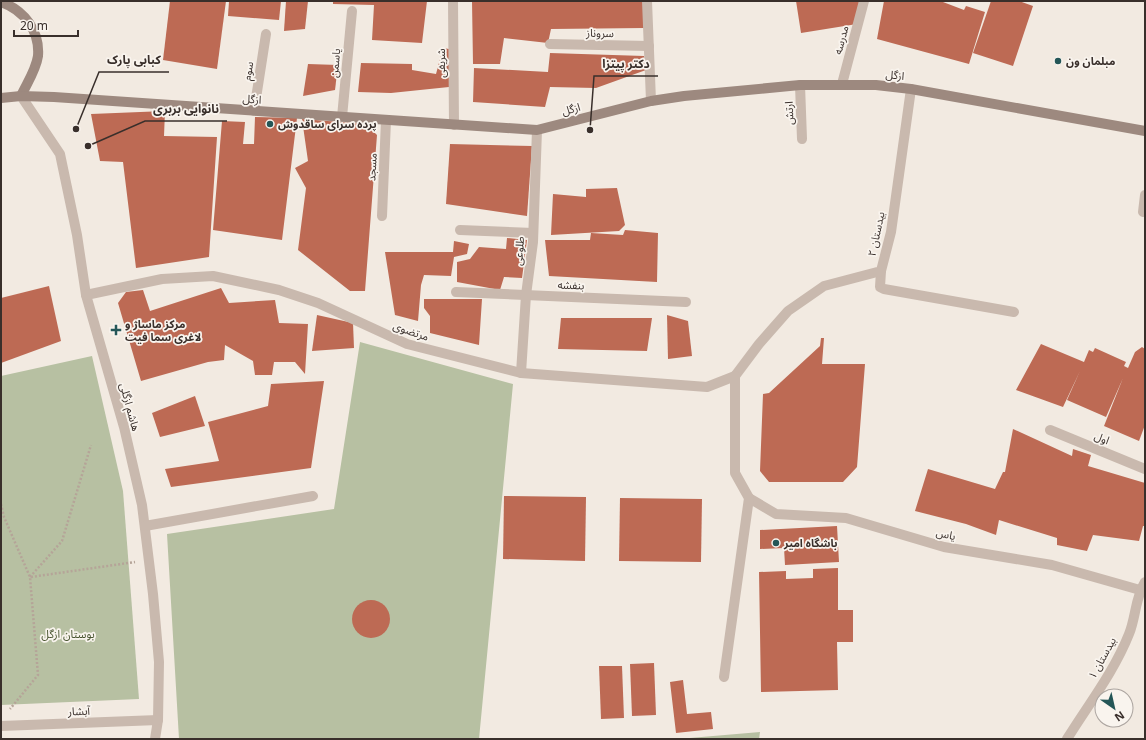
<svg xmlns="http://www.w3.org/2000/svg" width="1146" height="740" font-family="'Noto Sans','Noto Sans Arabic',sans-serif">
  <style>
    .green { fill: #b7c0a2 }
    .building { fill: #bd6a54 }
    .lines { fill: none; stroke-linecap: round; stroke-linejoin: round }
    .path { stroke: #b5a498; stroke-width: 2.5; stroke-dasharray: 2 2; stroke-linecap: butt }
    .lane { stroke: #c9b9ae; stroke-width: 10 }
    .street { stroke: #c9b9ae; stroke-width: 10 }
    .secondary { stroke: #9d897f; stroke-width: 10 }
    .poi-dot { fill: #245657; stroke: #f9f4ee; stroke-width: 1.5 }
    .labels { text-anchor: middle; stroke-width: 3.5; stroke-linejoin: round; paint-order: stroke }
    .street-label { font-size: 11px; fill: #392f2b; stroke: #f9f4ee }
    .poi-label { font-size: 11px; font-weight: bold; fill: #392f2b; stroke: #f9f4ee; text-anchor: start }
    .park-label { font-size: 11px; fill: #495531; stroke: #f9f4ee }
    .leader { fill: none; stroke: #392f2b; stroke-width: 1.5 }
    .callout-dot { fill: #392f2b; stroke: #f9f4ee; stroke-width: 1.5 }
    .callout-label { font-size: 12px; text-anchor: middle; font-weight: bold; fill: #392f2b; stroke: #f9f4ee; stroke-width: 3.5; stroke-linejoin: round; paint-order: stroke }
  </style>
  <rect width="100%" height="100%" fill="#f2eae1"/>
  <g class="green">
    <path d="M360,342l153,42 -34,355h-300l-12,-205 167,-25z"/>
    <path d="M92,356l31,135 16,208 -138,6v-329z"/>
    <path d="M760,732l-1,7h-81z"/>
  </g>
  <g class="building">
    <path d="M170,1h56l-9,68 -54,-9z"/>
    <path d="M229,1h52l-2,19 -51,-4z"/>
    <path d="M286,1h22l-3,28 -21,2z"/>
    <path d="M333,1h94l-5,42 -50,-3 2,-35 -41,-1z"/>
    <path d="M472,1h171l1,27 -93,1 -3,14 -44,-5 -4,26h-27z"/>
    <path d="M796,1h67l-6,23 -56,9z"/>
    <path d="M884,1h59v1l21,8 2,-4 19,6 -16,52 -92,-25z"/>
    <path d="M991,1h28l14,5 -20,60 -40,-13z"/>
    <path d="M443,48l6,1v38l-58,6 -33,-1 3,-29 51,1v6l24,4z"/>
    <path d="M550,53l94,3 2,14 -50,18 -46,-1 -5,20 -72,-5 1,-34 74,4z"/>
    <path d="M308,64l30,1 -3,25 -32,6z"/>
    <path d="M165,111l-1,25 53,1 -8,120 -73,11 -13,-106 -23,-1 -9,-47z"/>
    <path d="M255,117l42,1 -15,122 -69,-10 9,-109 23,1 -2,22h11z"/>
    <path d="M302,119l64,5 11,11 -12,156h-15l-52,-41 8,-62 -11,-20 13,-7z"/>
    <path d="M450,144l82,2 -5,70 -81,-12z"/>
    <path d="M617,188l8,37 -6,6 -68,4 2,-41 33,3v-8z"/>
    <path d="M625,230l33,3 -1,49 -108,-6 -4,-36h45l1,-7 32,2z"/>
    <path d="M507,238l20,2 -5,38 -18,-1 -4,13 -43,-8v-20l13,-3 9,-12 27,2z"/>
    <path d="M454,241l15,3 -2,10 -13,3 -3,19 -27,-1 -3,10 -3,36 -23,-6 -10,-63h68z"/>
    <path d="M49,286l12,55 -60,22v-65z"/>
    <path d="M221,288l8,15 46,-3 4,23 29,1 -3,50 -10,-12h-21l-2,13h-17l-2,-14 -28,-16 -1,15 -16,2 -67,19 -23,-78 8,-11 17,-2 7,21z"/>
    <path d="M424,299h58l-3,46 -49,-12v-17l-6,-8z"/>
    <path d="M317,315l36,8 1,25 -42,3z"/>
    <path d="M667,315l21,6 4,35 -24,3z"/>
    <path d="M561,318h91l-5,33 -89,-2z"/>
    <path d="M821,338h3l-2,26h43l-8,103 -14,15h-74l-9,-11 3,-77 6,-1 51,-47z"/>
    <path d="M1041,344l43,18 5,-12 4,2 2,-4 31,14 -2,4 4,2 7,-16 7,-5 3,2v76l-6,16 -35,-15 19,-48 -17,39 -39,-17 13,-29 -17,36 -47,-17z"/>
    <path d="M324,381l-13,87 -140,19 -6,-18 54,-8 -11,-39 60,-16 3,-22z"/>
    <path d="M195,396l10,30 -45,11 -8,-24z"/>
    <path d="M1013,429l59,27 1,-7 18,6 -3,11 57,17v43h-2l-4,15 -46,-6 -6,16 -30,-6v-7l-58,-18 -3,15 -30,-11 -51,-13 13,-42 67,20 8,-17h2z"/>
    <path d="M504,496l82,1 -1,64 -82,-2z"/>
    <path d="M620,498l82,1 -1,63 -82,-1z"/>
    <path d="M837,526l2,36 -54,3 -1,-17 -24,1v-19z"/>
    <path d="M838,568v42h15v32h-16l1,48 -77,2 -2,-120 27,-1v8l27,-1v-9z"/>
    <circle cx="371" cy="619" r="19"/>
    <path d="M654,663l2,52 -24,1 -2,-52z"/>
    <path d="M599,666h23l2,52 -23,1z"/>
    <path d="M683,680l4,34 24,-2 2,17 -37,4 -6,-51z"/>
  </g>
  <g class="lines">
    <g class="path">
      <path d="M1,504l3,13 26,60 8,98 -28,34"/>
      <path d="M30,577l32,-36 29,-96"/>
      <path d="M31,577l104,-15"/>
    </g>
    <path class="lane" d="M382,216l4,-96"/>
    <g class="street">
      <path d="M453,1l1,124"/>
      <path d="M647,1l4,100"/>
      <path d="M550,44l99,2"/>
      <path d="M842,84l22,-83"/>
      <path d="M800,85l2,54"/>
      <path d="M21,96l39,58 17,81 9,60 38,132 18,78 11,89 6,68 -1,58 -3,19"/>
      <path d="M254,111l12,-77"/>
      <path d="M342,117l10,-106"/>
      <path d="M1143,212l2,-17"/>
      <path d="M460,230l73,3"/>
      <path d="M881,271l-1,16 4,2 130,23"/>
      <path d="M456,292l230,10"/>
      <path d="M86,295l76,-16 51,-3 66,14 39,13 89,41 114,29 186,14 28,-11"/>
      <path d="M521,373l5,-78 7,-53 4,-112"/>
      <path d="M735,376l24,-32 29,-33 36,-25 57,-15 10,-39 20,-143"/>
      <path d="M1050,430l95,39"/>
      <path d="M749,498l27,16 70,4 98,29 108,18 88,25"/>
      <path d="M145,526l168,-30"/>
      <path d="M724,677l25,-179 -14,-25v-97"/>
      <path d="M1,726l157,-6"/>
      <path d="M1067,739c21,-34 47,-67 62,-105 7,-17 6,-36 16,-52"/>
    </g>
    <g class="secondary">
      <path d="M1,2c23,8 39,29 37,54 -2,14 -11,27 -17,40"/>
      <path d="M1,98l20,-2 33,1 483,33 114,-29 33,-5 116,-11h76l35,4 234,42"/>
    </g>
  </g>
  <g class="poi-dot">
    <circle cx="1058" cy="61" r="4"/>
    <circle cx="270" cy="124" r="4"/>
    <path d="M114 324h4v4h4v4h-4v4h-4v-4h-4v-4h4z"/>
    <circle cx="776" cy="543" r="4"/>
  </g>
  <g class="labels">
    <g class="street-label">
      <text transform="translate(600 33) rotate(1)" y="4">سروناز</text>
      <text transform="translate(841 40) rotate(-75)" y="4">مدرسه</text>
      <text transform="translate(335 63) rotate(-85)" y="4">یاسمن</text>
      <text transform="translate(441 63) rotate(-90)" y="4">شریفی</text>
      <text transform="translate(248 71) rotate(-81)" y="4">سوم</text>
      <text transform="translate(895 75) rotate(6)" y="4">ازگل</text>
      <text transform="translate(252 99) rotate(4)" y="4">ازگل</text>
      <text transform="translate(571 109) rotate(-15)" y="4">ازگل</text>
      <text transform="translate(789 113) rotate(-92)" y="4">ارتش</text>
      <text transform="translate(372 167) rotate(-87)" y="4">مسجد</text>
      <text transform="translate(876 234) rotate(-78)" y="4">بیدستان ۲</text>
      <text transform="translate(519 251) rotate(-85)" y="4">طلوعی</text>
      <text transform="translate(571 285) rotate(2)" y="4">بنفشه</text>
      <text transform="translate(411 331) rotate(19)" y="4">مرتضوی</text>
      <text transform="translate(130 407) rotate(75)" y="4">هاشم ازگلی</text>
      <text transform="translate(1102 438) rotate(22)" y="4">اول</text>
      <text transform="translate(946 534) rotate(13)" y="4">یاس</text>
      <text transform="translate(1102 658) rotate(-61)" y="4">بیدستان ۱</text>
      <text transform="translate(79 711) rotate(-2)" y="4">آبشار</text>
    </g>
    <g class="poi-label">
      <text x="1066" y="65">مبلمان ون</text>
      <text x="278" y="128">پرده سرای ساقدوش</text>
      <text x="125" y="328">مرکز ماساژ و<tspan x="125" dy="13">لاغری سما فیت</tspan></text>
      <text x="784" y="547">باشگاه امیر</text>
    </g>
    <g class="park-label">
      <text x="68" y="638">بوستان ازگل</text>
    </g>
  </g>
  <path class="leader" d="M76 129L99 72H169M590 130L594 76H658M88 146L145 121H227"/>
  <g class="callout-dot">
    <circle cx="76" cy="129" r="4"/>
    <circle cx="590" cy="130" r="4"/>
    <circle cx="88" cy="146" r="4"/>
  </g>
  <g class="callout-label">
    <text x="134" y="64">کبابی پارک</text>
    <text x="626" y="68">دکتر پیتزا</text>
    <text x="186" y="113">نانوایی بربری</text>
  </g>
  <rect width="1146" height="740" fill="none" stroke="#392f2b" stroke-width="4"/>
  <g transform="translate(1114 708) rotate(146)"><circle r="19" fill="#f9f4ee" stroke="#aca5a0"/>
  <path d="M0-3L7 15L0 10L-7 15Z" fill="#245657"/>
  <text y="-6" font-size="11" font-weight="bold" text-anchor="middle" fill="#392f2b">N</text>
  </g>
  <path d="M14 30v6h64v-6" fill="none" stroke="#392f2b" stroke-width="2"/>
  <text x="20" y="30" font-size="12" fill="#392f2b" stroke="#f9f4ee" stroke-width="3" paint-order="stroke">20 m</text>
</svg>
